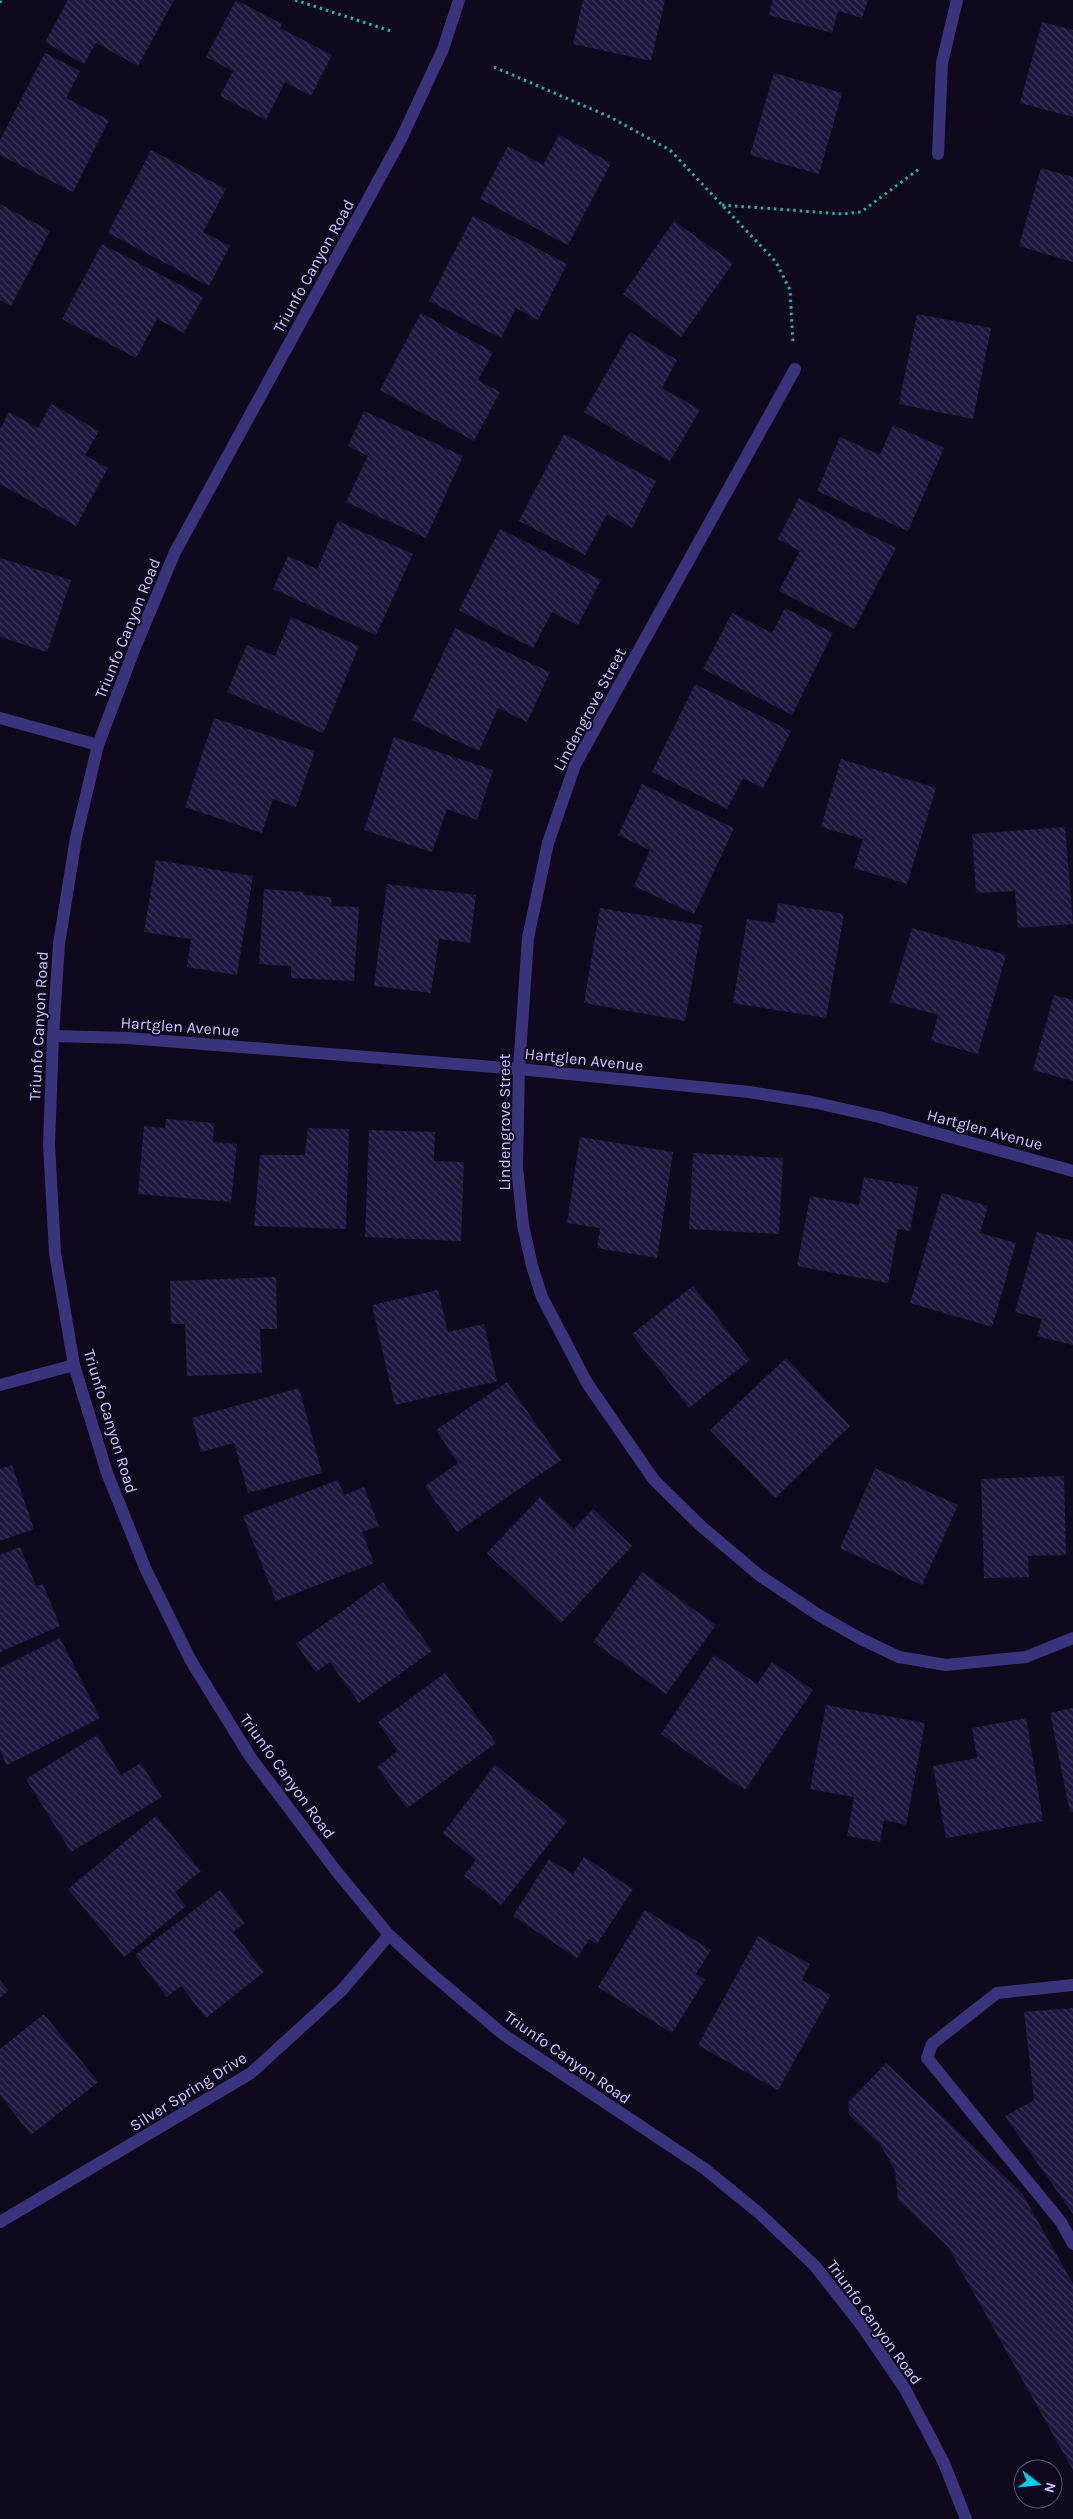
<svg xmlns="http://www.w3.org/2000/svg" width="1073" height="2519" font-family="Karla,sans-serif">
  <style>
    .building { fill: url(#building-back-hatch) }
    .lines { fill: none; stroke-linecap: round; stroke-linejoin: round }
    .path { stroke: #29afad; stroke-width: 3; stroke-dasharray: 2.5 4; stroke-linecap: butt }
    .service { stroke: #3a347c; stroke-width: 12 }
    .minor { stroke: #3a347c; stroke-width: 12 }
    .labels { text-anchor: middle; stroke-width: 4; stroke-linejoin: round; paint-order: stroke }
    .street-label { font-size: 16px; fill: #cfc5ff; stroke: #0e0a1c }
  </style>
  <defs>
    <pattern id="building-back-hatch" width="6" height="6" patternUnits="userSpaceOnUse" patternTransform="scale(1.25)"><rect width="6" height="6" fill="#20163d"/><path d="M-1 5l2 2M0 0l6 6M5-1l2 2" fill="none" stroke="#3f365a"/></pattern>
  </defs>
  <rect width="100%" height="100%" fill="#0e0a1c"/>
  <g class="building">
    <path d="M68,0h106l-36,66 -42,-23 -12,21 -39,-22z"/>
    <path d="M236,0l46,24 -2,4 52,27 -21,41 -26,-14 -19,38 -46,-24 13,-25 -27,-14z"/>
    <path d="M583,0h82l-14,61 -78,-17z"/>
    <path d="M773,0h95l-6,18 -24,-7 -6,22 -63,-18z"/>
    <path d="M1042,22l31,8v87l-53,-14z"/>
    <path d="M45,53l35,18 -14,27 43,22 -36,72 -73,-37v-15z"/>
    <path d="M774,73l68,20 -23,81 -69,-19z"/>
    <path d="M559,135l52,28 -43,82 -88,-46 28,-53 35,19z"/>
    <path d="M151,150l75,39 -23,43 27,14 -21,40 -101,-53z"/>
    <path d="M1041,168l32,9v85l-54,-16z"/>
    <path d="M0,204l50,27 -39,75 -11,-6z"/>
    <path d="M473,216l94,48 -29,56 -22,-12 -15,30 -72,-37z"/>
    <path d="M674,221l59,42 -52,74 -58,-43z"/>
    <path d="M102,244l101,53 -19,36 -27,-14 -21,39 -74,-39z"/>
    <path d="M421,313l72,39 -15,28 22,12 -26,49 -94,-51z"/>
    <path d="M917,314l74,14 -18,91 -74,-15z"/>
    <path d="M630,332l47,28 -15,28 38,22 -30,51 -86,-49z"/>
    <path d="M51,404l48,27 -14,24 23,13 -32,58 -76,-42v-55l9,-17 29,16z"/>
    <path d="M364,411l99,45 -37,82 -80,-36 22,-46 -20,-10z"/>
    <path d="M893,425l51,23 -36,83 -91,-40 23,-54 40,18z"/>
    <path d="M564,434l92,47 -24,47 -25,-14 -22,41 -66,-34z"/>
    <path d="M799,498l97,50 -42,81 -75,-38 21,-40 -22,-12z"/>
    <path d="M338,521l75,33 -37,81 -103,-46 15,-33 29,13z"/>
    <path d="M500,529l101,51 -23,45 -26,-13 -19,36 -74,-38z"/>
    <path d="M0,558l71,22 -24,72 -47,-15z"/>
    <path d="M785,608l48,25 -41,82 -89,-46 29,-56 40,20z"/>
    <path d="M291,617l68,29 -36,87 -96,-41 20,-47 28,11z"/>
    <path d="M455,628l95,44 -23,50 -29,-14 -19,43 -67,-31z"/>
    <path d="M695,684l96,47 -28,57 -20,-10 -16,31 -75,-37z"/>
    <path d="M214,718l101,33 -19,56 -23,-8 -11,34 -77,-26z"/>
    <path d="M394,737l99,33 -16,50 -30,-11 -15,43 -68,-22z"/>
    <path d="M841,759l95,29 -29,96 -53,-16 9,-29 -42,-12z"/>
    <path d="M642,784l92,44 -40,86 -60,-28 16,-36 -32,-15z"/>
    <path d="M1065,827l8,97 -55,4 -3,-37 -39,2 -4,-59z"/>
    <path d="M156,860l97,16 -16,99 -50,-8 4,-28 -47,-7z"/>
    <path d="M387,884l89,11 -6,48 -31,-4 -8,54 -57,-7z"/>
    <path d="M264,889l40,3 -1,3 29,2 -1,9 28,1 -5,74 -63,-3v-12l-32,-2z"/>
    <path d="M778,903l66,11 -18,104 -93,-15 14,-84 28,4z"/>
    <path d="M600,908l102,17 -17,96 -101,-18z"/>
    <path d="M912,928l94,27 -28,99 -47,-13 7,-26 -48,-13z"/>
    <path d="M1054,995l19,5v81l-40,-11z"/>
    <path d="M166,1119l48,4 -1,19 24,2 -6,58 -93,-8 6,-68 21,2z"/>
    <path d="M308,1128l41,1 -3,100 -92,-3 6,-71h45z"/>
    <path d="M369,1130l66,2 -1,29 30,1 -3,79 -96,-4z"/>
    <path d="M580,1137l93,15 -16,106 -60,-10 3,-20 -33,-5z"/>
    <path d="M693,1153l90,5 -4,76 -90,-5z"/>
    <path d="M864,1177l54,10 -8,44 -12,-2 -10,54 -91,-17 13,-70 49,9z"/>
    <path d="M942,1193l46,13 -8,27 36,10 -24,84 -82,-24z"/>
    <path d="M1037,1232l36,9v104l-36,-9 5,-17 -27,-7z"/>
    <path d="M276,1277l1,52h-17l2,44 -75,3 -2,-52h-14l-1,-43z"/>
    <path d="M693,1286l57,74 -61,48 -57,-74z"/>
    <path d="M438,1290l10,42 36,-8 13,57 -102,24 -23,-100z"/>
    <path d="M786,1358l64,68 -75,72 -65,-68z"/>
    <path d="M507,1382l54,78 -104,72 -32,-46 33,-23 -22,-33z"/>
    <path d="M299,1388l23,85 -74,20 -14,-50 -33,9 -9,-34z"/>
    <path d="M12,1465l22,64 -34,12v-72z"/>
    <path d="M875,1468l83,37 -36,80 -82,-37z"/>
    <path d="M1064,1476l2,79 -38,1 1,21 -45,1 -3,-99z"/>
    <path d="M338,1480l6,15 20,-8 15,39 -17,6 12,31 -98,38 -33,-85z"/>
    <path d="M540,1497l34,32 19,-20 39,37 -71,77 -74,-70z"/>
    <path d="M20,1547l16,39 7,-2 17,42 -60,26v-97z"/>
    <path d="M642,1572l74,53 -50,69 -73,-52z"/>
    <path d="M383,1582l49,69 -73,52 -29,-41 -14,10 -20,-28z"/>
    <path d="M60,1638l40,80 -93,47 -7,-14v-83z"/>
    <path d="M714,1655l43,29 15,-22 41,28 -68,100 -84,-56z"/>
    <path d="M445,1673l51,70 -89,65 -30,-41 21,-16 -20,-29z"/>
    <path d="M826,1705l99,18 -19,102 -22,-5 -4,22 -33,-6 7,-39 -44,-8z"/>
    <path d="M1073,1708v104h-3l-20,-99z"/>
    <path d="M1026,1718l17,103 -97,17 -13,-72 44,-8 -5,-30z"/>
    <path d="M97,1735l24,40 20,-12 21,34 -91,55 -45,-73z"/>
    <path d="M495,1765l72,56 -66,84 -37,-29 12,-16 -33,-27z"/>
    <path d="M156,1816l45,55 -26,21 11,14 -62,51 -56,-68z"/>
    <path d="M584,1857l49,32 -36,55 -8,-5 -12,19 -64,-42 36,-57 24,15z"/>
    <path d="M220,1890l25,33 -12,9 31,40 -58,46 -25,-32 -14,11 -32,-42z"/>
    <path d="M645,1910l66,40 -15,24 9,6 -33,53 -74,-46z"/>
    <path d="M758,1936l52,28 -8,16 29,15 -53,95 -80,-45z"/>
    <path d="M0,1980l8,11 -8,7z"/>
    <path d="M1073,2008v206l-68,-98 29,-16 -10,-88z"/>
    <path d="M44,2014l54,68 -67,53 -31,-40v-46z"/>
    <path d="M886,2063l136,130 51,91v186l-125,-223 -50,-47 -3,-30 -15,-26 -31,-29 -1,-12z"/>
  </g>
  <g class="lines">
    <g class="path">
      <path d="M295,0l96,31"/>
      <path d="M0,3l1,-3"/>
      <path d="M494,67l116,50 60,33 106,112 14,28 3,54"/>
      <path d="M722,205l121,9 18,-2 58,-43"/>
    </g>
    <path class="service" d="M1073,1985l-76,8 -65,51 -5,14 134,164 12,22"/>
    <g class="minor">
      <path d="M459,0l-16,49 -42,90 -226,413 -41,98 -36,95 -22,93 -17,106 -6,92 -4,108 6,109 19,112 33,108 39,97 45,91 60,97 86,114 52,63 38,35 77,65 201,134 54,44 56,53 47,60 43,63 39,74 22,56"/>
      <path d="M938,154l4,-91 15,-63"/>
      <path d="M795,369l-220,396 -27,78 -20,95 -9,131 -2,98 6,58 9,41 10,31 45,86 67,97 48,47 57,48 58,39 44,25 38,18 47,8 80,-8 47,-19"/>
      <path d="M0,718l98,27"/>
      <path d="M53,1036l75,2 391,31 230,23 63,10 67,15 194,54"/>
      <path d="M0,1385l74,-20"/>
      <path d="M0,2222l251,-149 91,-83 47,-55"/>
    </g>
  </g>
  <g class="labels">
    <g class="street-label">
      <text transform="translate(313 266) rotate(-61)" y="6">Triunfo Canyon Road</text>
      <text transform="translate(127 628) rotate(-68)" y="6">Triunfo Canyon Road</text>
      <text transform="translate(589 709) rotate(-62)" y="6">Lindengrove Street</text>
      <text transform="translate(38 1026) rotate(-87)" y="6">Triunfo Canyon Road</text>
      <text transform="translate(180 1026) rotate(4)" y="6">Hartglen Avenue</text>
      <text transform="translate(584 1059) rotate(6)" y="6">Hartglen Avenue</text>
      <text transform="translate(504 1122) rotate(-90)" y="6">Lindengrove Street</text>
      <text transform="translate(985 1129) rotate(15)" y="6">Hartglen Avenue</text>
      <text transform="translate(111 1421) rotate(73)" y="6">Triunfo Canyon Road</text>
      <text transform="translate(288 1776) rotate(54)" y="6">Triunfo Canyon Road</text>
      <text transform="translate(568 2057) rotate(35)" y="6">Triunfo Canyon Road</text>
      <text transform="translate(188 2091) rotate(-32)" y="6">Silver Spring Drive</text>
      <text transform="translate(875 2322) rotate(54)" y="6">Triunfo Canyon Road</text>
    </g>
  </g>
  <g transform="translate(1038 2484) rotate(106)"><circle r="24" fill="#0e0a1c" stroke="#5b5577"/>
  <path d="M0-4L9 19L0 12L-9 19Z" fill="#00ccf0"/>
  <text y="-8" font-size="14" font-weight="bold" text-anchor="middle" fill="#cfc5ff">N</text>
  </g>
</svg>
